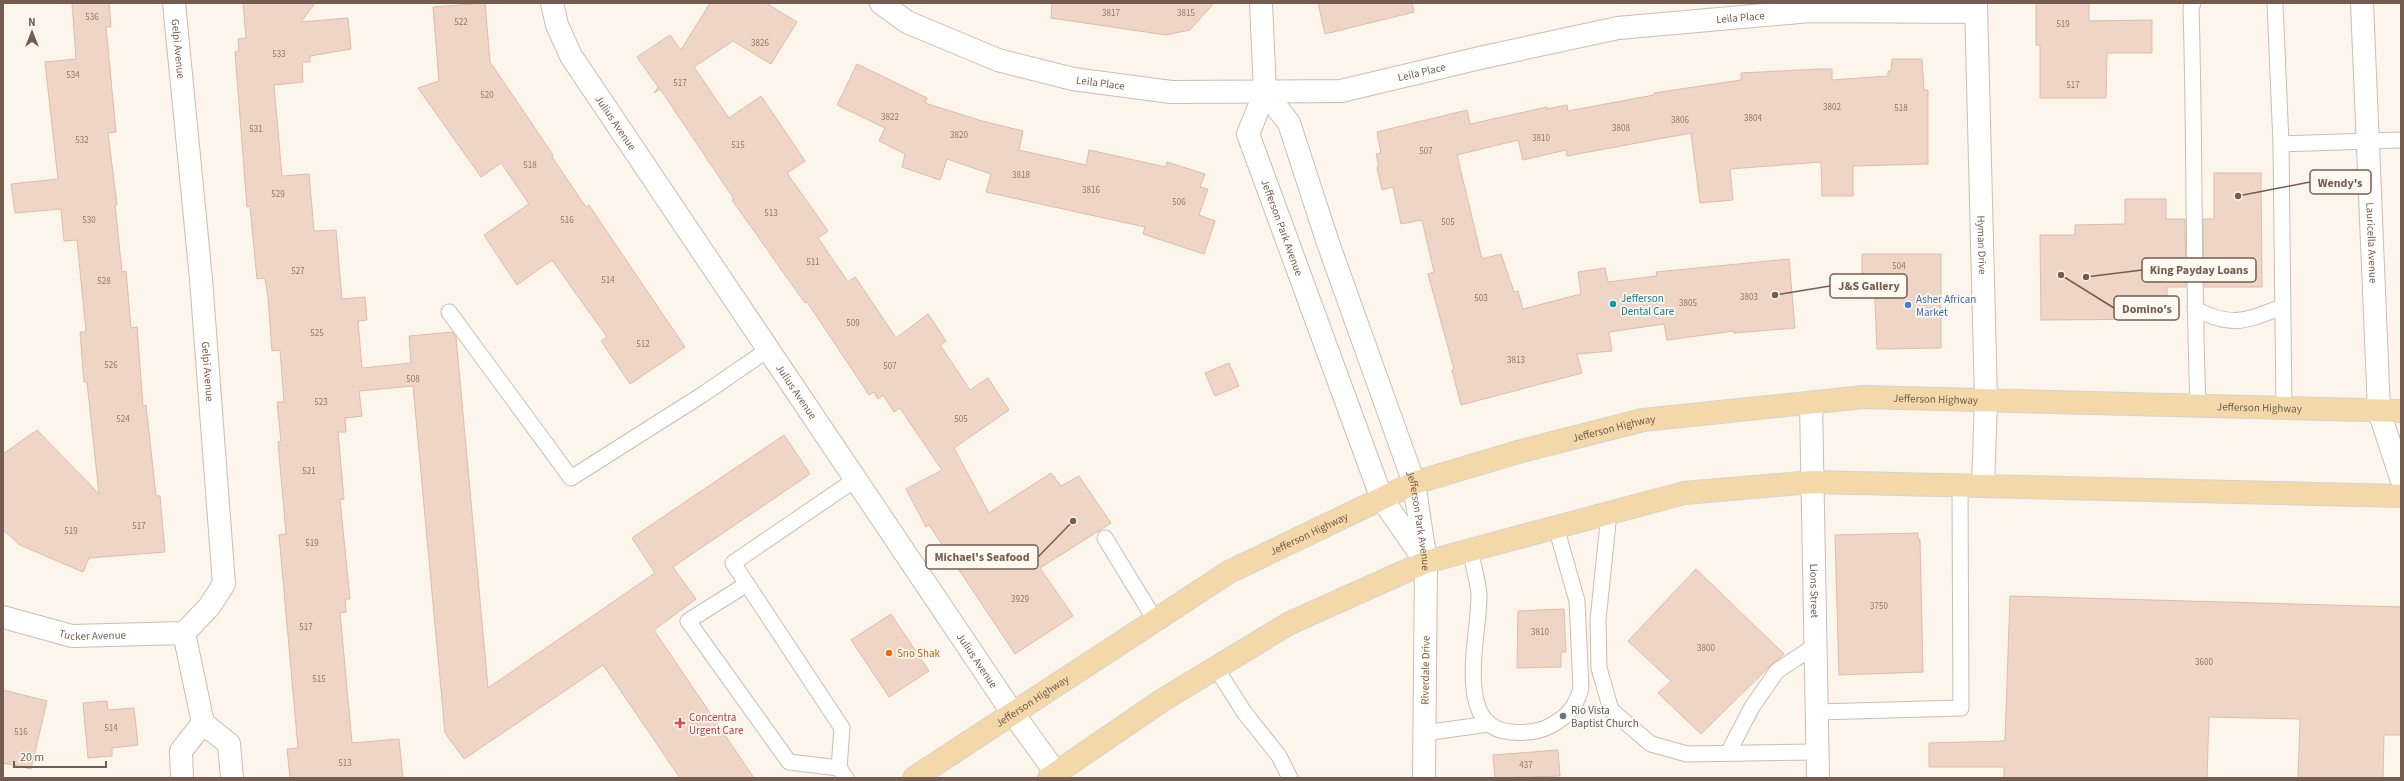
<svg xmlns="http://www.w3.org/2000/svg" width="2404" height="781" font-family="'Source Sans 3',sans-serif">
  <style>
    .building { fill: #eed5c5; stroke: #dfbca7 }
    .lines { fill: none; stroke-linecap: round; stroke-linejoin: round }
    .service-casing { stroke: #ccbdb1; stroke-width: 17 }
    .minor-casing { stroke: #ccbdb1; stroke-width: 24 }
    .primary-casing { stroke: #d8d2ce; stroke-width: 24 }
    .service { stroke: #fff; stroke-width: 15 }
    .minor { stroke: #fff; stroke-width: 22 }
    .primary { stroke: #f3d8aa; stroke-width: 22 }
    .culture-dot { fill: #0f9aa8; stroke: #fef9f1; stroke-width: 1.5 }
    .shop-dot { fill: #3f7fe0; stroke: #fef9f1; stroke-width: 1.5 }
    .food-dot { fill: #e8710a; stroke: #fef9f1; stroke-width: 1.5 }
    .worship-dot { fill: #6b7280; stroke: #fef9f1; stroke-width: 1.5 }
    .health-dot { fill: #e0444e; stroke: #fef9f1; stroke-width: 1.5 }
    .labels { text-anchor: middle; stroke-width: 3.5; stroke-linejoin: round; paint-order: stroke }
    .number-label { font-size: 9px; fill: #927b6d }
    .street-label { font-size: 11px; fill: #745d50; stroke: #fef9f1 }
    .culture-label { font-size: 11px; fill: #0d838f; stroke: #fef9f1; text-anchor: start }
    .shop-label { font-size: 11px; fill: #366cbe; stroke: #fef9f1; text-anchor: start }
    .food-label { font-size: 11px; fill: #c56008; stroke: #fef9f1; text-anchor: start }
    .worship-label { font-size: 11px; fill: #5b616d; stroke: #fef9f1; text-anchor: start }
    .health-label { font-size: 11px; fill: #be3a42; stroke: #fef9f1; text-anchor: start }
    .leader { fill: none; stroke: #745d50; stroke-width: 1.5 }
    .callout-dot { fill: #745d50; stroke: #fef9f1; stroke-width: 1.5 }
    .callout { fill: #fef9f1; stroke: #745d50; stroke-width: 1.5 }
    .callout-label { font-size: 12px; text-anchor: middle; font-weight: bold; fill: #745d50 }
  </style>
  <rect width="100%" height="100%" fill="#fbf5eb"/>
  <g class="building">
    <path d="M72,3h37l2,24h-5l10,105 -8,1 9,72h-2l7,67 4,-1 5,57 6,-1 6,79 3,-1 10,91h4l5,56 -76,6 -6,14 -63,-27 -17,-15v-76l34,-24 62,64 -12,-112h-3l-4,-50h6l-9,-92 -13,1 -3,-32 -46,4 -4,-29 47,-5 -13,-117 31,-3z"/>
    <path d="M243,3h72l-14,19 47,-4 3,31 -41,7v6h-8l1,20 -29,3 8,91 27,-2 5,57 22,-1 6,69 23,-2 2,23 -9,1 4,47 49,-5 -2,-27 44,-4 3,5 32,351 167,-115 -23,-35 152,-103 26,39 -137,93 23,32 -42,31 100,148h-74l-77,-113 -139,94 -19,-26 -32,-347 -54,5 3,25 -17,2 1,14h-8l6,67 -4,1 10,99h-5l1,13 -6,1 12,130 47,-4 4,39h-113l-3,-29 11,-1 -19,-213 7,-1 -8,-92 3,-1 -4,-39h7l-4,-52 -8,1 -4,-54 -3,-19 -8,1 -7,-73 -3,1 -12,-155 4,-1 -1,-12 8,-1z"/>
    <path d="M485,3l5,59 63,93 -1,2 34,50 3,-2 96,142 -55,37 -29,-43 6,-4 -55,-77 -35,25 -33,-50 45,-31 -28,-41 -20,14 -63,-89 21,-7 -6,-74z"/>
    <path d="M710,3h56l31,19 -26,42 -38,-23 -39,26 35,51 32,-22 44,65 -18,12 41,58 -10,7 30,44 7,-5 41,61 32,-24 18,27 -6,4 30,45 18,-12 21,32 -55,38 35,65 62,-40 10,13 18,-10 32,47 -71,45 33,48 -58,38 -86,-129 -3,2 -20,-38 36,-19 -42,-62 -6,4 -11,-17 -5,4 -4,-7 -5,3 -62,-93 -2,1 -73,-103 2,-1 -74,-110 -6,4 4,-6 -21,-30 33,-22 11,15z"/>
    <path d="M1052,3h162l-24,27 -24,5 -115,-17z"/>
    <path d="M1318,3h94l2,9 -89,22z"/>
    <path d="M2036,3h53v18l63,-1v33h-45l-1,45h-66v-53h-4z"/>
    <path d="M1892,59h30l2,31h4v74l-75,2v30h-31l-1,-34 -91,7 3,31 -33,3 -9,-70 -124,23 -1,-6 -43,10 -5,-20 -61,15 25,104 19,-5 13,38 4,-1 5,18 58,-15 -3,-22 27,-4 3,14 49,-6 -1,-4 133,-13 6,69 -61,5v-2l-67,9 -3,-16 -55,8 3,19 -35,3 5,19 -121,32 -9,-35 2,-1 -26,-95 6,-2 -12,-52 -21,4 -8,-37 -11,3 -5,-23 2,-1 -3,-12 5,-1 -4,-21 90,-22 3,14 77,-17v2l20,-4 1,6 86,-16v-2l87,-13v-7l77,-4h14v11l56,-4v-5h3z"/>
    <path d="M857,64l70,34 -2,5 57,18 41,10 -4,19 67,15 3,-15 77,17 1,-5 38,12 -5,13 8,2 -9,26 16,6 -11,33 -61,-20 2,-7 -159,-35 5,-18 -44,-15 -7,21 -38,-13 3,-13 -26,-13 6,-13 -48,-23z"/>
    <path d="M2214,173h47l1,114h-58l-1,-68h11z"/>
    <path d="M2125,199h41v20h19l1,68h-19v32l-126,1 -1,-85h35v-10l50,-1z"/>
    <path d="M1862,254h79v94l-64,1 -3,-71h-12z"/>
    <path d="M1229,363l10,23 -24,10 -10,-23z"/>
    <path d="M1918,533v6h2l3,133 -84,3 -4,-140z"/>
    <path d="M1696,569l88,85 -12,10 -71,70 -43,-41 13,-12 -43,-40z"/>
    <path d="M2010,596l391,11v128h-17l-1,43h-85l2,-59 -91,-2 -2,61h-203v-11h-75v-24l76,-2z"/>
    <path d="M1564,609l2,43h-5v15l-44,1 1,-57z"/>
    <path d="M891,614l38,57 -40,26 -38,-57z"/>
    <path d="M3,690l44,11 -16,68 -28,-6z"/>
    <path d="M107,701l1,9 26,-2 4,37 -26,3v8l-24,2 -5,-55z"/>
    <path d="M1558,750l2,26 -65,2 -2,-23z"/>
  </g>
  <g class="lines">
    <defs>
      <g id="service">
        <path d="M2193,3l-2,5c4,133 2,265 7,398"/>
        <path d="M2275,3l6,141 3,265"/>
        <path d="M2281,144l120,-4"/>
        <path d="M2195,309c38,19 50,12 87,-2"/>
        <path d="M449,312l122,166 131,-83 67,-46"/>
        <path d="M1609,513l-11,107 1,48 12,42 40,34 36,10 130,-2"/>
        <path d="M1105,538l50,82"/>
        <path d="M1470,550c3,15 8,30 9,45 1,38 -27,133 32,137 12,1 28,0 39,-6 17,-9 26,-19 31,-38l-4,-87 -21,-74"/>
        <path d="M747,584l-59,37 101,141 50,6"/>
        <path d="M1216,668l28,44 35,44 11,22"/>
        <path d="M1817,712l144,-4 -1,-222"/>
        <path d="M1424,733l65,-9"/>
        <path d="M1728,753l24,-46 25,-36 39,-26"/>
        <path d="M846,778l-7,-10 3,-40 -109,-165 123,-84"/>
      </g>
      <g id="minor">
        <path id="s1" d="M174,3l27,276 23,305 -15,23 -25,26 19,90"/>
        <path id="s2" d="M552,3l5,22 14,31 441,656 44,61"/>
        <path id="s3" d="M881,3l26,19 91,38 75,19 98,13 170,-1 143,-34 134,-29 192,-17 166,1"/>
        <path id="s4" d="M1261,3l4,89 -17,42 134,365 41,59"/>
        <path id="s5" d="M1976,3l10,397 -3,86"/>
        <path id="s6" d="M2362,3l17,408 22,67"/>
        <path id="s7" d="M1265,92l24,31 39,120 86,240 12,79 -2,216"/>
        <path id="s8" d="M1811,403l7,375"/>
        <path id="s9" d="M3,617l69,19 112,-3"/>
        <path d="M182,778l-1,-27 22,-28 26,21 3,34"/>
      </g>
      <g id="primary">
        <path id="s10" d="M914,778l315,-206 185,-89 104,-31 125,-32 221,-23 537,14"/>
        <path d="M1049,778l112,-77 129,-78 136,-61 258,-69 129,-11 588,14"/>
      </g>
    </defs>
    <use href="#service" class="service-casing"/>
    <use href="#minor" class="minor-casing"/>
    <use href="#primary" class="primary-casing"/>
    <use href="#service" class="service"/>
    <use href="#minor" class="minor"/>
    <use href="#primary" class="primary"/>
  </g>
  <circle class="culture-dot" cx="1613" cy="304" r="4"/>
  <circle class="shop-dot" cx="1908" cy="305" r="4"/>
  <circle class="food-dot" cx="889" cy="653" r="4"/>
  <circle class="worship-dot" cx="1563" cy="716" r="4"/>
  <path class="health-dot" d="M678 717h4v4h4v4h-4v4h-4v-4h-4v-4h4z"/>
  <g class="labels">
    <g class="number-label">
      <text x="1111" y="16">3817</text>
      <text x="1186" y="16">3815</text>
      <text x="92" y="20">536</text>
      <text x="461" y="25">522</text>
      <text x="2063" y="27">519</text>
      <text x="760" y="46">3826</text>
      <text x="279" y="57">533</text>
      <text x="73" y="78">534</text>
      <text x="680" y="86">517</text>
      <text x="2073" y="88">517</text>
      <text x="487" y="98">520</text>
      <text x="1832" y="110">3802</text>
      <text x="1901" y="111">518</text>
      <text x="890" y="120">3822</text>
      <text x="1753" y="121">3804</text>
      <text x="1680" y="123">3806</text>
      <text x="1621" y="131">3808</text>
      <text x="256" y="132">531</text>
      <text x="959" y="138">3820</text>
      <text x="1541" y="141">3810</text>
      <text x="82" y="143">532</text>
      <text x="738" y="148">515</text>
      <text x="1426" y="154">507</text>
      <text x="530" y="168">518</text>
      <text x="1021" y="178">3818</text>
      <text x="1091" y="193">3816</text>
      <text x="278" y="197">529</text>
      <text x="1179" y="205">506</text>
      <text x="771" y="216">513</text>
      <text x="89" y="223">530</text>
      <text x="567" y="223">516</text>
      <text x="1448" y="225">505</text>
      <text x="813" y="265">511</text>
      <text x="1899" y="269">504</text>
      <text x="298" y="274">527</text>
      <text x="608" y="283">514</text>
      <text x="104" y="284">528</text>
      <text x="1749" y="300">3803</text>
      <text x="1481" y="301">503</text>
      <text x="1688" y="306">3805</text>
      <text x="853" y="326">509</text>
      <text x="317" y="336">525</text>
      <text x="643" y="347">512</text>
      <text x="1516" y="363">3813</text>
      <text x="111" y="368">526</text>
      <text x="890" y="369">507</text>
      <text x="413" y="382">508</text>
      <text x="321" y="405">523</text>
      <text x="123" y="422">524</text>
      <text x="961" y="422">505</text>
      <text x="309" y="474">521</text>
      <text x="139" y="529">517</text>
      <text x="71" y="534">519</text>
      <text x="312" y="546">519</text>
      <text x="1020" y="602">3929</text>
      <text x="1879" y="609">3750</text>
      <text x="306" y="630">517</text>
      <text x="1540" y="635">3810</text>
      <text x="1706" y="651">3800</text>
      <text x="2204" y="665">3600</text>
      <text x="319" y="682">515</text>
      <text x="111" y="731">514</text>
      <text x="21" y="735">516</text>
      <text x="345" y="766">513</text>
      <text x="1526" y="768">437</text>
    </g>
    <g class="street-label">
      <text dy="4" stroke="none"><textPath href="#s3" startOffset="884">Leila Place</textPath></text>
      <text dy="4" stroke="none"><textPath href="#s1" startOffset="46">Gelpi Avenue</textPath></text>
      <text dy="4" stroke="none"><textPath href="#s3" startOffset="560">Leila Place</textPath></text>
      <text dy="4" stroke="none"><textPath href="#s3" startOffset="236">Leila Place</textPath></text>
      <text dy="4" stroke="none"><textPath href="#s2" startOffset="137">Julius Avenue</textPath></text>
      <text dy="4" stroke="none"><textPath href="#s4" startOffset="234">Jefferson Park Avenue</textPath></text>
      <text dy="4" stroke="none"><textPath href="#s6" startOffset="240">Lauricella Avenue</textPath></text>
      <text dy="4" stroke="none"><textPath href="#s5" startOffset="242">Hyman Drive</textPath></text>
      <text dy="4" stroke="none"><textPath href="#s1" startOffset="370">Gelpi Avenue</textPath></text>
      <text dy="4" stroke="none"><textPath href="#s2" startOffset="461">Julius Avenue</textPath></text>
      <text dy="4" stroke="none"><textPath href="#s10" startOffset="1113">Jefferson Highway</textPath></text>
      <text dy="4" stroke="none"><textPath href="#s10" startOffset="1437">Jefferson Highway</textPath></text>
      <text dy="4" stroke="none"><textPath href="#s10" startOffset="789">Jefferson Highway</textPath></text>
      <text dy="4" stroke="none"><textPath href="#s7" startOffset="458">Jefferson Park Avenue</textPath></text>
      <text dy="4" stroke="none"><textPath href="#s10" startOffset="465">Jefferson Highway</textPath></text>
      <text dy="4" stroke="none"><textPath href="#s8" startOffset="188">Lions Street</textPath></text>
      <text dy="4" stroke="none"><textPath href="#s9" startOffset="92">Tucker Avenue</textPath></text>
      <text dy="4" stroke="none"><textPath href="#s2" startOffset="785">Julius Avenue</textPath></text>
      <text transform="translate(1425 670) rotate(-89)" y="4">Riverdale Drive</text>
      <text dy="4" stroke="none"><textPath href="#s10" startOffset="141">Jefferson Highway</textPath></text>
    </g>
    <g class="culture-label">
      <text x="1621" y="302">Jefferson<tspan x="1621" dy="13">Dental Care</tspan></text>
    </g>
    <g class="shop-label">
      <text x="1916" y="303">Asher African<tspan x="1916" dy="13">Market</tspan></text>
    </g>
    <g class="food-label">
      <text x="897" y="657">Sno Shak</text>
    </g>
    <g class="worship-label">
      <text x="1571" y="714">Rio Vista<tspan x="1571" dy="13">Baptist Church</tspan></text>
    </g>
    <g class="health-label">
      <text x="689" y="721">Concentra<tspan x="689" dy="13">Urgent Care</tspan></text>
    </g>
  </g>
  <path class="leader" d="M2238 196L2310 182M2086 277L2142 270M1775 295L1830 286M2061 275L2114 308M1073 521L1038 557"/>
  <g class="callout-dot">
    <circle cx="2238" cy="196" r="4"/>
    <circle cx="2086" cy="277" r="4"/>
    <circle cx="1775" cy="295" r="4"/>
    <circle cx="2061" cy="275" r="4"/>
    <circle cx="1073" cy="521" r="4"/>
  </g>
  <g class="callout">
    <rect x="2310" y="170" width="61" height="24" rx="4"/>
    <rect x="2142" y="258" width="114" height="24" rx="4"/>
    <rect x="1830" y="274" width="77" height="24" rx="4"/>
    <rect x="2114" y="296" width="65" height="24" rx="4"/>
    <rect x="926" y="545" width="112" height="24" rx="4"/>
  </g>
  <g class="callout-label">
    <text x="2340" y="187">Wendy's</text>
    <text x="2199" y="274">King Payday Loans</text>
    <text x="1869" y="290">J&amp;S Gallery</text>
    <text x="2147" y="313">Domino's</text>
    <text x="982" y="561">Michael's Seafood</text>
  </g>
  <rect width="2404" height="781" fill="none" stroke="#745d50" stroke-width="8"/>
  <g transform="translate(32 32)" stroke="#fef9f1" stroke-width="3" paint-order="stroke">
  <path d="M0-3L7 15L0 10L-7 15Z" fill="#745d50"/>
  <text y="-6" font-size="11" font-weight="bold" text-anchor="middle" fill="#745d50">N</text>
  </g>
  <path d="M14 761v6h92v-6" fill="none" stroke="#745d50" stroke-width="2"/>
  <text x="20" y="761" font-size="12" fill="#745d50" stroke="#fef9f1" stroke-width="3" paint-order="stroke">20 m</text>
</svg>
